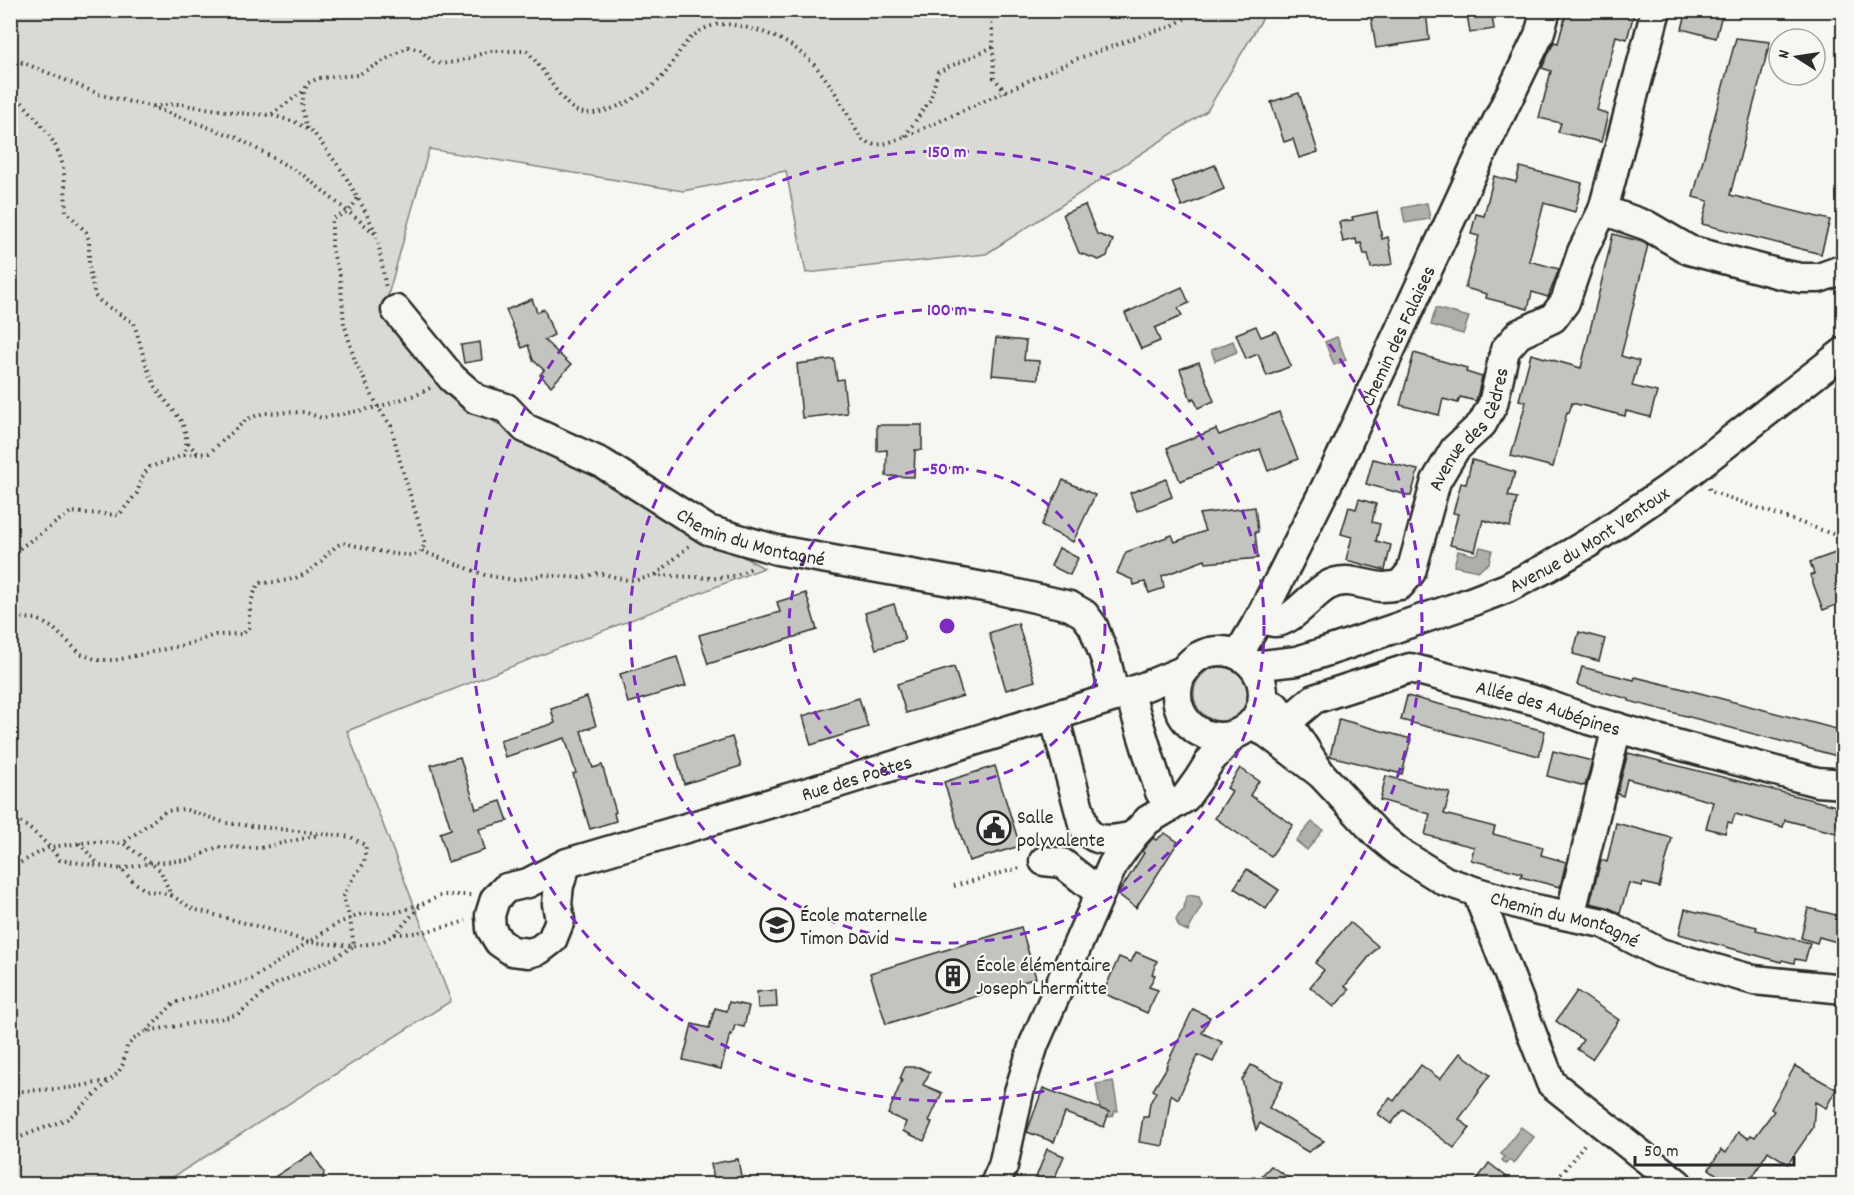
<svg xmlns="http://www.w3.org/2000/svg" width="1854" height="1195" font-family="Dekko,sans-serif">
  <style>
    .green { fill: #d9d9d5; stroke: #828280; stroke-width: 1.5 }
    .water { fill: #aeaeab; stroke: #7a7a78; stroke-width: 1.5 }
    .building { fill: #c3c3c0; stroke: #2b2b2b; stroke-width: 1.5 }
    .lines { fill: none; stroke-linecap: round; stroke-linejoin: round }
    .minor-casing { stroke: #2b2b2b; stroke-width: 33 }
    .path { stroke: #2b2b2b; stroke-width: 4; stroke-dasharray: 1.5 4.5; stroke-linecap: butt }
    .minor { stroke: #f6f6f2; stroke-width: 28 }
    .ring { fill: none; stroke: #7b2cbf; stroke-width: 3; stroke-dasharray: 10 8 }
    .labels { text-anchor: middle; stroke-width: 4.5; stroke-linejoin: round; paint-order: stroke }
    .street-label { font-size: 20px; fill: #2b2b2b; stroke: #f6f6f2 }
    .poi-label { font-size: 20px; fill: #2b2b2b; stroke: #f6f6f2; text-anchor: start }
    .centre { fill: #7b2cbf; stroke: #f6f6f2; stroke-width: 3 }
    .ring-label { font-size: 18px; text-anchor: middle; font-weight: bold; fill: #7b2cbf; stroke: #f6f6f2; stroke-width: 4.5; stroke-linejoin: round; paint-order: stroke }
  </style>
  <rect width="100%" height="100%" fill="#f6f6f2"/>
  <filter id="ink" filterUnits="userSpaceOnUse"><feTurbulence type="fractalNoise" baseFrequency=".0167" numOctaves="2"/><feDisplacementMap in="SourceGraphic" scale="12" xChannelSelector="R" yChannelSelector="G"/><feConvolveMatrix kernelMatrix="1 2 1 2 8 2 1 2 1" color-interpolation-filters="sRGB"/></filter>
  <g filter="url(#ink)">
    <g class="green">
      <path d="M10,11h1257l-60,100 -221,143 -180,19 -20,-102 -103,20 -254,-42 -44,157 109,116 270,146 -417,163 104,270 -289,183h-151z"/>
      <circle cx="1221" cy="694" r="27"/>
    </g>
    <g class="water">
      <path d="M1427,203l3,16 -25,4 -3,-15z"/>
      <path d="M1436,308l33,9 -6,17 -32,-9z"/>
      <path d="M1337,337l9,23 -12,5 -9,-23z"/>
      <path d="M1233,341l4,11 -22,9 -4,-11z"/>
      <path d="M1480,547l12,3 -3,13 -11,8 -24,-5 4,-15 16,4 4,-2z"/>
      <path d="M1312,822l11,8 -16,20 -11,-9z"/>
      <path d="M1189,895l10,2 3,8 -14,26 -9,-4 -3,-7 4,-7 4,-3c1,-6 -1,-11 5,-15z"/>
      <path d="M1113,1081l5,30h-3l-2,5 -4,1 -8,-3 -5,-30z"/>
      <path d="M1521,1127l13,10 -20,27 -5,-4 -3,4 -4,-4 3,-3 -4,-3z"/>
    </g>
    <g class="building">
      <path d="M1370,10h56l3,30 -53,8z"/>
      <path d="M1491,10l3,19 -24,4 -3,-19z"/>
      <path d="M1567,10h68l-8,29 -11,-3 -19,74 11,4 -7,28 -43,-10 3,-9 -22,-5 12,-47 -9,-3 12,-26 4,1z"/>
      <path d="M1687,10h36l-7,28 -34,-9z"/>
      <path d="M1736,38l34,4 -40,153 100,25 -9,34 -119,-30 6,-23 -15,-4z"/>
      <path d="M1299,93l19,59 -19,6 -6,-19 -9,3 -13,-40z"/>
      <path d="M1215,165l9,24 -42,18 -10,-25z"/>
      <path d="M1520,167l62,16 -7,29 -31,-9 -15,58 30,8 -11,28 -16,-5 -4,17 -42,-11 1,-4 -22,-6 14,-52 -8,-2 5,-20 8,2 10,-40 22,6z"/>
      <path d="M1085,205l12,29 16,6 -6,16 -8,4 -20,-7 -16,-39z"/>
      <path d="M1377,212l5,27 6,-2 5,27 -22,4 -3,-14h-4l-3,-11 -4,1 -1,-5 -13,3 -4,-20 14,-2 -1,-3z"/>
      <path d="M1613,234l29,8 6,3 -27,111 18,5 -7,25 25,6 -7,25 -24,-6 -1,5 -53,-13 -3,10 -2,-1 -14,55 -42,-11 15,-54 -7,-2 12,-46 50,14z"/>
      <path d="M1182,287l7,16 -11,5 4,8 -27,12 5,13 -19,8 -16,-36z"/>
      <path d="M532,299l5,13 7,-3 10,26 -10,5 27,25 -20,21 -11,-11 4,-5 -11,-10 -5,-15 -6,3 -16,-38z"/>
      <path d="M1256,326l5,11 15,-6 15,35 -24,10 -9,-22 -12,5 -10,-25z"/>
      <path d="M996,338l30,3 -2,19 15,1 -1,18 -46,-4z"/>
      <path d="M480,342l2,18 -18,3 -3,-18z"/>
      <path d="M1414,353l53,15 -1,4 16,5 -6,24 -16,-4 -2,6 -15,-4 -4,16 -39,-10z"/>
      <path d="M834,359l3,21 6,-1 4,34 -45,5 -5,-54z"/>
      <path d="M1199,362l15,39 -16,7 -4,-10 -3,2 -11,-31z"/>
      <path d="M1279,412l19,47 -30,12 -8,-22 -80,32 -13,-33 49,-19 3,6z"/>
      <path d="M877,425h45v25h-7l-1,27 -28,-1 1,-26 -10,1z"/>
      <path d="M1373,459l45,11 -7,26 -45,-12z"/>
      <path d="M1472,460l43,12 -7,24 9,2 -7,29 -27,-7 -8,31 -25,-6 8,-31 -5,-1 8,-30 5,1z"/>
      <path d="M1166,479l6,18 -35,14 -7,-18z"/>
      <path d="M1063,480l32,15 -22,47 -32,-16z"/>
      <path d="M1359,499l17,5 -4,18 8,2 -4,17 15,4 -6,25 -39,-10 6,-23 -11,-3 8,-27 7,2z"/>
      <path d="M1255,507l3,25h-3l3,26 -52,5 -1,-3 -43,16 2,12 -15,5 -4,-11 -11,3 -1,-5 -16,-7 9,-21 46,-17 3,7 30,-11 -6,-17z"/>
      <path d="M1059,548l19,10 -8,17 -19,-9z"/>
      <path d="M1838,552l6,15v35l-21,8 -13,-35 4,-1 -4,-12z"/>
      <path d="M806,593l11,37 -109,34 -9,-29 81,-23 -3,-10z"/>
      <path d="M894,604l11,36 -29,9 -11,-36z"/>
      <path d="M1018,623l17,58 -29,9 -17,-57z"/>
      <path d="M1579,632l26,7 -6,22 -26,-7z"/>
      <path d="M677,657l9,29 -58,17 -8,-29z"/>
      <path d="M954,667l9,29 -57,17 -9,-29z"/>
      <path d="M1582,667l52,13 1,-3 65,16 144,38v16l-3,10 -212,-56v-2l-52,-14z"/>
      <path d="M1407,696l138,35 -6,25 -138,-36z"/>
      <path d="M587,697l9,29 -15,5 12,37 9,-3 14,47 -2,1 2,8 -26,8 -17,-55 3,-1 -11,-35 -60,19 -5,-17 55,-17 -4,-14z"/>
      <path d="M859,698l9,29 -57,18 -8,-29z"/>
      <path d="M1339,719l72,20 -9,35 -72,-18z"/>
      <path d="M732,737l9,29 -57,18 -8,-29z"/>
      <path d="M1553,751l39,10 -7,25 -38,-10z"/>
      <path d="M1628,753l216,55v27l-59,-15 -2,7 -48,-13 -3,9 -4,-1 -3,11 -19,-5 7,-26 -86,-23 -4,17 -6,-2z"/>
      <path d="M460,757l16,52 25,-8 7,20 -29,8 6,21 -37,12 -8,-29 11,-4 -20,-64z"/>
      <path d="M995,766l25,80 -51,15 -25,-79z"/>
      <path d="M1240,768l19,13 -9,14 43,30 -22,31 -56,-38 17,-27 -5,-3z"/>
      <path d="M1386,776l64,17 -6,21 51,13 -2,7 50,13 -2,8 25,7 -6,25 -39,-10 1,-4 -51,-13 3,-13 -49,-12 5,-21 -50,-14z"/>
      <path d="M1616,823l56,15 -13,49 -16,-4 -1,3 -13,-3 -9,30 -13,-6 -17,-4 11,-43 6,2z"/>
      <path d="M1165,833l13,9 -42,66 -18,-14 26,-41 -2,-2 4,-5 7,-8 3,2z"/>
      <path d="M1247,869l32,21 -13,19 -32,-21z"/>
      <path d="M1808,908l36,9v27l-25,-7 -2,6 -16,-5z"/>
      <path d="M1685,909l72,18 -1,3 54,13 -5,18 -10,-2 -1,4 -12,-3 -1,2 -102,-28z"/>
      <path d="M1350,922l28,24 -33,40 4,4 -15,17 -24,-20 14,-17 -9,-7z"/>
      <path d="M1021,927l15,51 -150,46 -16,-51z"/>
      <path d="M1136,952l21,9 -5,13 3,1 -6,12 9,3 -11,23 -44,-20 16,-36 12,5z"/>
      <path d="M776,990l1,17 -19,1 -1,-16z"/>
      <path d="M1577,991l42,29 -27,39 -15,-10 6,-9 -27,-19z"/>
      <path d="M729,1002l20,4 -5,21 -9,-2 -3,10 -2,-1 -9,35 -38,-9 9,-36 17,4 6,-20 12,3z"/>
      <path d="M1193,1009l17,8 -8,16 20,9 -9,20 -15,-7 -20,44 -7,-5 -8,52 -24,-4 4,-25h5l2,-14 6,-11 -3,-2 14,-23 -1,-1z"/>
      <path d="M1460,1053l30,22 -12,16 1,1 -20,27 11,9 -16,20 -51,-39 -12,15 -13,-10 12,-16 4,3 27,-36 19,14z"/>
      <path d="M1251,1065l32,17 -14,26 55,33 -16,11 -48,-29 -4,7 -14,-50z"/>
      <path d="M1795,1066l41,23 -10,19 -11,-6 -2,26 -25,36 -20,-13 -20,34h-38l6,-11 -7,-5 12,-19 5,3 12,-21 10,6 3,-3 4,2 19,-26 -3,-2z"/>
      <path d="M905,1067h14l11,5 -7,13 19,8 -13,28 3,1 -8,19 -21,-10 3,-9 -18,-8 14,-34 -2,-1z"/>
      <path d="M1043,1088l66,24 -5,15 -39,-14 -11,29 -27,-10z"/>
      <path d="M1047,1149l17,7 -11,26 -18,-2z"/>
      <path d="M312,1153l12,19 -2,13h-60z"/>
      <path d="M738,1159l4,23 -27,3 -4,-21z"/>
      <path d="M1489,1163l28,22h-44z"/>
      <path d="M1271,1166l28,19h-46z"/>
    </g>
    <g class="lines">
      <defs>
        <g id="minor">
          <path d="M1603,210l45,16 41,24 91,24 21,4h18l25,-9"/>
          <path id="s1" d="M396,310l56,68 24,21 30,9 19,20 77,35 106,67 69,20 218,39 75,17 14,8 9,12 13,34 9,37"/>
          <path id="s2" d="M1261,616c4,2 8,5 13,6 16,2 38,-28 53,-36 18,-11 35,-1 54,1 6,0 13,-1 19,-2l11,-13 25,-91 19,-32 27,-25 11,-20 12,-54 14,-16 34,-16 12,-16 17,-50 21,-42 53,-200"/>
          <circle cx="1220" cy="694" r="43"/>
          <path id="s3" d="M1238,655l23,-39 79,-157 134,-290 65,-134 7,-25"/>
          <path id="s4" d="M1253,666l44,-5 40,-13 123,-42 47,-18 41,-21 42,-25 78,-53 176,-137"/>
          <path d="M1129,692l31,100 10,15"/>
          <path d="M1054,716l30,111c2,3 4,6 7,8 11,8 30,4 42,1"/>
          <path d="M1252,726l14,6 55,42 -25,-39 -21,-29"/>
          <path id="s5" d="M1266,732l15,-5 33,-28 96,-31 127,33 52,19 97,27 131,35 27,2"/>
          <path id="s6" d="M1321,774l56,60 23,19 45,28 32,11 58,17 68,14 57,30 94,27 90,9"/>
          <path d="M1044,861l18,2 38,30"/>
          <path id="s7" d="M567,863l-8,22 -2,19 3,16 -8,20 -13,10 -10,3 -17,-2 -13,-9 -8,-13 -1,-14 5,-16 11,-11 22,-5 39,-20 245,-72 303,-94 31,-11 39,-16"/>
          <path d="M1477,892l74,191 127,101"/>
          <path d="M1570,916l47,-189"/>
          <path d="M995,1184l8,-18 16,-74 15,-48 79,-180 20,-28 15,-16 37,-22 13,-18 12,-19 22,-25"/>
        </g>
      </defs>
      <use href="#minor" class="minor-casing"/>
      <g class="path">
        <path d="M993,47l1,31 12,14"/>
        <path d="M10,57l91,38 48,11 89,32 65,37 74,60"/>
        <path d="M10,69l14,-6"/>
        <path d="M10,89c19,22 45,46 52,74 4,15 3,33 4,48l20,21 3,8v29l6,27 7,7 32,20c6,19 10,40 19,58 12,28 41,37 31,74l-34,12 -7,8 -6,18 -18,22 -48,-3 -51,36 -10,5"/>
        <path d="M153,106l24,-2 71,10 23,1 24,7 18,10 30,40 20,35 14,28 9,54"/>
        <path d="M272,114l32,-23"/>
        <path d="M307,129l-5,-22 2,-16 4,-8 11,-5 39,-3 50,-28 12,3 13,12 9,2 19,-3 28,-10h38c6,7 12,14 17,22 8,10 20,32 33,38 24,10 70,-17 85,-34 12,-13 17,-30 31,-41 17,-13 30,-14 51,-9 67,14 87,56 117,112 16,11 27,3 44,-2l169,-77 78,-28 18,-5 29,-17"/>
        <path d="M905,136l25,-36 8,-28 55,-25c1,-13 -3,-23 0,-37"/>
        <path d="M188,443l10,11"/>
        <path d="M184,455l25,-2 38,-34 17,-6 40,-1 18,6 56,-11 40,-13 12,-6"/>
        <path d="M1709,488l1,3 134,47"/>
        <path d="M422,551l63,24 29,5 29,-5 37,3 19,-5 28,7h10l19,-5 59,3 19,-2 18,-8"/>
        <path d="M656,575l33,-29"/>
        <path d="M10,620l7,-2 20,1 16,9 28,26 17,6h18l72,-16 27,-9 28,-1 6,-6c-1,-14 2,-34 11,-45 22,-1 42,-3 58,-19 9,-8 14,-17 25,-21 17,3 59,16 74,11 5,-2 6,-6 8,-11l-24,-78 -10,-39 -13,-19 -23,-46 -11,-38 -4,-47 -8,-26v-31l17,-8 9,-13"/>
        <path d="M10,816c20,11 37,26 50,44l61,9 13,13 11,8 26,5"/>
        <path d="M79,843l19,21"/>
        <path d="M10,868l40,-21 41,-5 32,1 37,27 11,25 22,14 85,23 31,10 45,4 28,-4 13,-8 27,-30 20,-9h30"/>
        <path d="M121,869l29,-6 40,-3 27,-13 43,1 59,-13"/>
        <path d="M954,886l69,-19"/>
        <path d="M395,934c24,0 48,-6 71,-13"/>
        <path d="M147,1031l27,-28 78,-24 84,-55 26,-10 37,-2 21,-8"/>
        <path d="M10,1092l59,-4 39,-7"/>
        <path d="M10,1139l8,-1 49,-19 8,-6 43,-40 5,-9 4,-18 7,-7 13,-8 82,-14 9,-3 38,-30 56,-25 22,-13 -4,-27 -7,-22 10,-19 11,-15 2,-17 -15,-9 -125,-14 -42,-14 -18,2 -43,32"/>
        <path d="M1554,1184l32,-42"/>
      </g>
      <use href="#minor" class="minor"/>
    </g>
  </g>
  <g class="ring">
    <circle cx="947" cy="626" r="158"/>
    <circle cx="947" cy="626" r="317"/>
    <circle cx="947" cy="626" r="475"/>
  </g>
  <defs>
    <symbol id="civic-ring" viewBox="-11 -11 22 22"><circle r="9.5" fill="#f6f6f2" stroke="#2b2b2b" stroke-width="1.5"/><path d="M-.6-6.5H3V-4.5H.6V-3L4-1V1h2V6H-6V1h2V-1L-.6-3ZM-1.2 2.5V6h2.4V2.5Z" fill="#2b2b2b"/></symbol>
    <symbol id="school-ring" viewBox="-11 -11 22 22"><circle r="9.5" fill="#f6f6f2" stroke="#2b2b2b" stroke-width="1.5"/><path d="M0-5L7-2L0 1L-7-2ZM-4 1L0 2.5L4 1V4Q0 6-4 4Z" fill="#2b2b2b"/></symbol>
    <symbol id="building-ring" viewBox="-11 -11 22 22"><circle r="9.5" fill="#f6f6f2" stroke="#2b2b2b" stroke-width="1.5"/><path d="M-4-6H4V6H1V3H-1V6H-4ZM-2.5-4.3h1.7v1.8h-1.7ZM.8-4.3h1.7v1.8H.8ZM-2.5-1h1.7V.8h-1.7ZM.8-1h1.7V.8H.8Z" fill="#2b2b2b"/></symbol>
  </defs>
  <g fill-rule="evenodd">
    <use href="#civic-ring" x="975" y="809" width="38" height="38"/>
    <use href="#school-ring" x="758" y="906" width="38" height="38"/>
    <use href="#building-ring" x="934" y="957" width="38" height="38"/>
  </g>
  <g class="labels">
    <g class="street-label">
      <text dy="7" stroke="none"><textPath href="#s3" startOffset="357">Chemin des Falaises</textPath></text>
      <text dy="7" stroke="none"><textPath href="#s2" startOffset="328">Avenue des Cèdres</textPath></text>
      <text dy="7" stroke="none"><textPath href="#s1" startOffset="432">Chemin du Montagné</textPath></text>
      <text dy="7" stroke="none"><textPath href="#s4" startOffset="362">Avenue du Mont Ventoux</textPath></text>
      <text dy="7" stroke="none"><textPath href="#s5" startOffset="304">Allée des Aubépines</textPath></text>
      <text dy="7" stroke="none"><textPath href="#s7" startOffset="570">Rue des Poètes</textPath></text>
      <text dy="7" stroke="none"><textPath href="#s6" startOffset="291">Chemin du Montagné</textPath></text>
    </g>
    <g class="poi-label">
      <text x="1017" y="823">Salle<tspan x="1017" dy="23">polyvalente</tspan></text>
      <text x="800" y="921">École maternelle<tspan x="800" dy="23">Timon David</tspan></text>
      <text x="976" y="971">École élémentaire<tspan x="976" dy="23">Joseph Lhermitte</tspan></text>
    </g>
  </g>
  <circle cx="947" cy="626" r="9" class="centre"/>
  <g class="ring-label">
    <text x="947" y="157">150 m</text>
    <text x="947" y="315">100 m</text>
    <text x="947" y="474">50 m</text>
  </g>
  <rect width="1854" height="1195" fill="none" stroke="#f6f6f2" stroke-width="36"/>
  <rect x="18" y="18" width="1818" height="1159" fill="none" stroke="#2b2b2b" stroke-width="2" filter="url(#ink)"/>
  <g transform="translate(1797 57) rotate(282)"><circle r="28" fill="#f6f6f2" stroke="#a5a5a2" stroke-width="1.5"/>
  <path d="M0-4.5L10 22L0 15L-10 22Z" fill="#2b2b2b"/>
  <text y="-9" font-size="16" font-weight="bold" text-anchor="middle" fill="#2b2b2b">N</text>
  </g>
  <path d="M1635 1156v9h159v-9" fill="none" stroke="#2b2b2b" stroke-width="3"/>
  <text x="1644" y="1156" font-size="18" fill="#2b2b2b" stroke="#f6f6f2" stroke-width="4.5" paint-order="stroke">50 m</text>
</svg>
